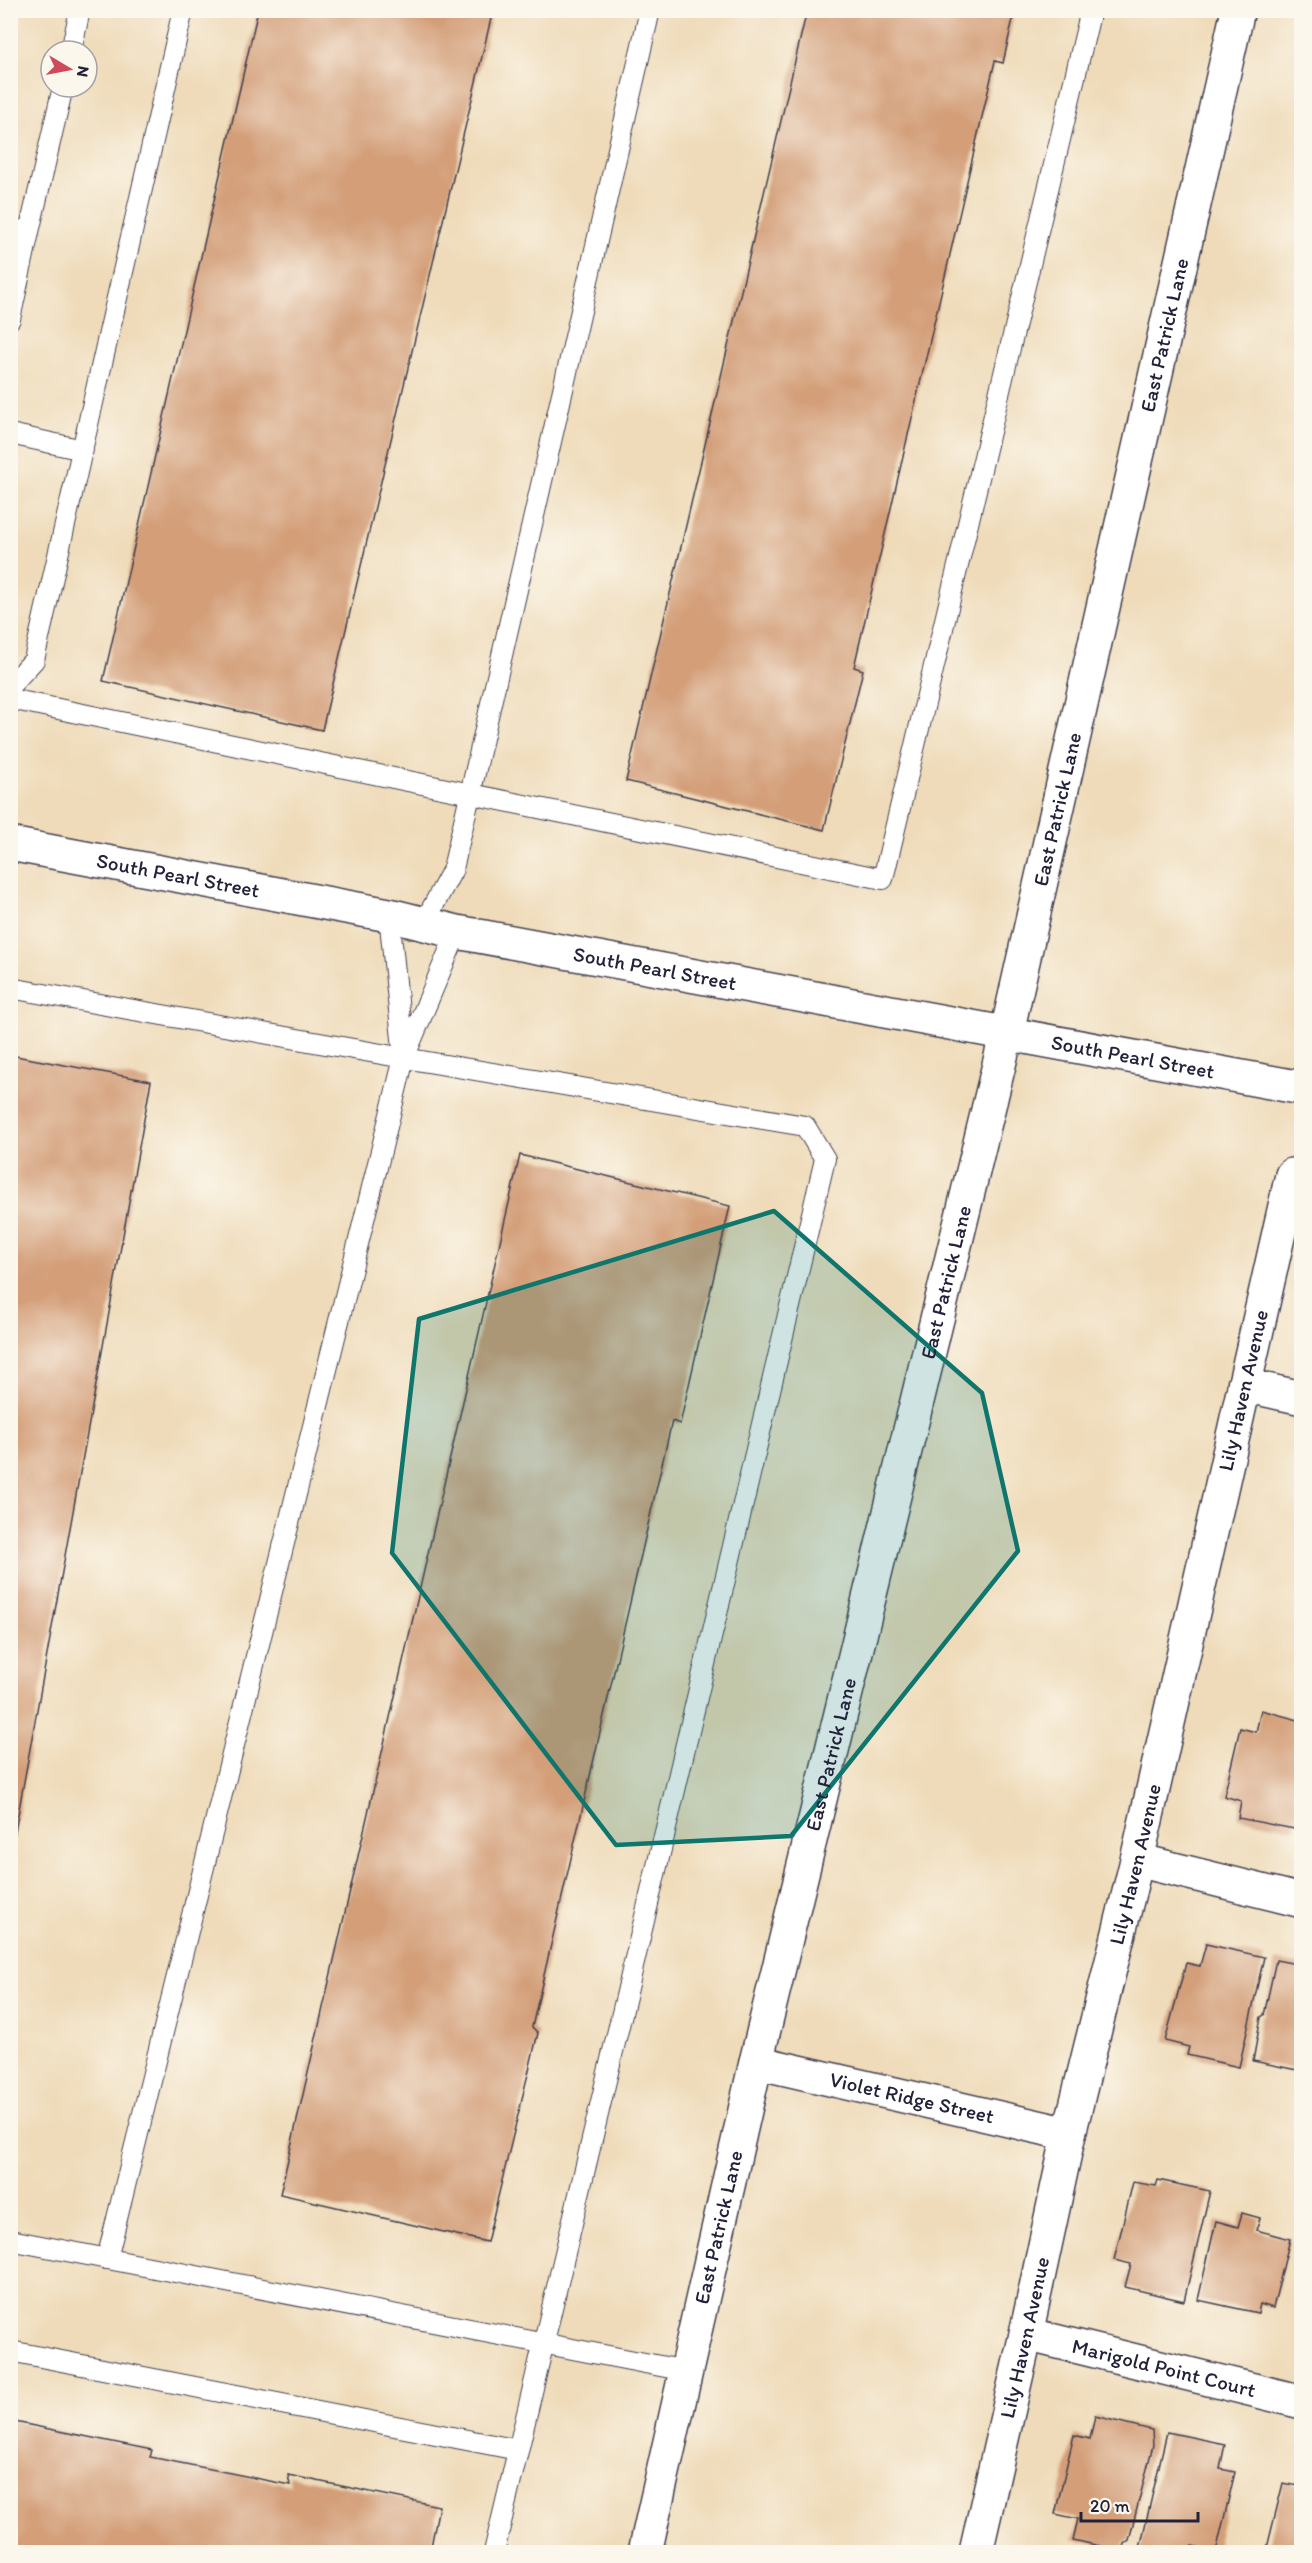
<svg xmlns="http://www.w3.org/2000/svg" width="1312" height="2563" font-family="Itim,sans-serif">
  <style>
    .building { fill: #d39e78 }
    .lines { fill: none; stroke-linecap: round; stroke-linejoin: round }
    .lane-casing { stroke: #413e4e; stroke-width: 22 }
    .street-casing { stroke: #413e4e; stroke-width: 36 }
    .secondary-casing { stroke: #413e4e; stroke-width: 36 }
    .lane { stroke: #fff; stroke-width: 20 }
    .street { stroke: #fff; stroke-width: 33 }
    .secondary { stroke: #fff; stroke-width: 33 }
    .marked { fill: #0f766e; fill-opacity: 0.2; stroke: #0f766e; stroke-width: 4.5; stroke-linejoin: round }
    .labels { text-anchor: middle; stroke-width: 5; stroke-linejoin: round; paint-order: stroke }
    .street-label { font-size: 21px; fill: #22223b; stroke: #fbf7ec }
  </style>
  <rect width="100%" height="100%" fill="#fbf7ec"/>
  <filter id="ink" filterUnits="userSpaceOnUse"><feTurbulence type="fractalNoise" baseFrequency=".0167" numOctaves="2"/><feDisplacementMap in="SourceGraphic" scale="12" xChannelSelector="R" yChannelSelector="G"/><feConvolveMatrix kernelMatrix="1 2 1 2 8 2 1 2 1" color-interpolation-filters="sRGB"/></filter>
  <filter id="wash" filterUnits="userSpaceOnUse"><feTurbulence type="fractalNoise" baseFrequency=".008" numOctaves="4" result="noise"/><feDisplacementMap in="SourceGraphic" scale="24" xChannelSelector="R" yChannelSelector="G"/><feGaussianBlur stdDeviation="1.35" result="paint"/><feColorMatrix in="noise" values="0 0 0 0 0 0 0 0 0 0 0 0 0 0 0 0 0 1.4 0 .05"/><feComposite in="paint" operator="in"/></filter>
  <g filter="url(#wash)">
    <rect width="100%" height="100%" fill="#efdbba"/>
    <g id="blocks">
      <g class="building">
        <path d="M258,10h235l-171,720 -219,-49z"/>
        <path d="M807,10h208l-12,53 -8,-2 -141,606 9,3 -39,160 -198,-49z"/>
        <path d="M10,1055l141,26 -139,767h-2z"/>
        <path d="M520,1155l210,51 -50,218 -8,-3 -140,606 6,6 -51,209 -207,-48z"/>
        <path d="M1261,1710l41,11v78l-8,30 -56,-11 3,-17 -17,-5 16,-68 16,4z"/>
        <path d="M1206,1944l58,13 -25,110 -52,-12 2,-8 -24,-6 21,-78 14,3z"/>
        <path d="M1276,1960l26,5v106l-49,-10 8,-44 3,-2z"/>
        <path d="M1158,2180l52,11 -26,110 -59,-14 6,-23 -17,-4 19,-78 23,4z"/>
        <path d="M1242,2213l18,5 -4,12 34,9 -17,69 -13,-4 -2,9 -60,-13 18,-79 22,6z"/>
        <path d="M1095,2416l57,14 1,15 -24,95 -5,4 -2,7 -49,-11 5,-21 -23,-5 19,-79 16,4z"/>
        <path d="M10,2421l142,29 -2,7 140,28 -2,-10 151,31 -9,46h-420z"/>
        <path d="M1167,2432l58,12 -5,25 15,3 -19,80 -24,-6 -1,6h-52z"/>
        <path d="M1301,2478l1,74h-36l17,-69 16,3z"/>
      </g>
    </g>
  </g>
  <g filter="url(#ink)">
    <use href="#blocks" fill-opacity="0" stroke="#413e4e" stroke-width="1.5"/>
    <g class="lines">
      <defs>
        <g id="lane">
          <path d="M71,51l9,-41"/>
          <path d="M10,229l19,3 -19,87"/>
          <path d="M29,232l34,-145"/>
          <path d="M10,434l73,16"/>
          <path d="M10,686l24,-26 149,-650"/>
          <path d="M10,699l873,180 208,-869"/>
          <path d="M389,915l15,143 53,-126"/>
          <path d="M424,923l29,-54 197,-859"/>
          <path d="M10,988l394,70 401,68 20,33 -331,1393"/>
          <path d="M10,2240l676,131"/>
          <path d="M107,2259l297,-1201"/>
          <path d="M10,2351l508,99"/>
        </g>
        <g id="street">
          <path d="M1244,1385l58,13"/>
          <path d="M1137,1860l165,41"/>
          <path id="s1" d="M756,2062l313,72"/>
          <path id="s2" d="M1026,2334l276,68"/>
          <path id="s3" d="M976,2552l50,-218 43,-200 68,-274 155,-685"/>
        </g>
        <g id="secondary">
          <path id="s4" d="M10,844l379,71 68,17 845,156"/>
          <path id="s5" d="M645,2552l111,-490 251,-1030 231,-1022"/>
        </g>
      </defs>
      <use href="#lane" class="lane-casing"/>
      <use href="#street" class="street-casing"/>
      <use href="#secondary" class="secondary-casing"/>
      <use href="#lane" class="lane"/>
      <use href="#street" class="street"/>
      <use href="#secondary" class="secondary"/>
    </g>
  </g>
  <path class="marked" d="M774,1211l208,182 36,158 -227,285 -175,9 -224,-292 27,-234z"/>
  <g class="labels">
    <g class="street-label">
      <text dy="7" stroke="none"><textPath href="#s5" startOffset="2277">East Patrick Lane</textPath></text>
      <text dy="7" stroke="none"><textPath href="#s5" startOffset="1791">East Patrick Lane</textPath></text>
      <text dy="7" stroke="none"><textPath href="#s4" startOffset="171">South Pearl Street</textPath></text>
      <text dy="7" stroke="none"><textPath href="#s4" startOffset="657">South Pearl Street</textPath></text>
      <text dy="7" stroke="none"><textPath href="#s4" startOffset="1143">South Pearl Street</textPath></text>
      <text dy="7" stroke="none"><textPath href="#s5" startOffset="1305">East Patrick Lane</textPath></text>
      <text dy="7" stroke="none"><textPath href="#s3" startOffset="1192">Lily Haven Avenue</textPath></text>
      <text dy="7" stroke="none"><textPath href="#s5" startOffset="819">East Patrick Lane</textPath></text>
      <text dy="7" stroke="none"><textPath href="#s3" startOffset="706">Lily Haven Avenue</textPath></text>
      <text dy="7" stroke="none"><textPath href="#s1" startOffset="160">Violet Ridge Street</textPath></text>
      <text dy="7" stroke="none"><textPath href="#s5" startOffset="333">East Patrick Lane</textPath></text>
      <text dy="7" stroke="none"><textPath href="#s3" startOffset="220">Lily Haven Avenue</textPath></text>
      <text dy="7" stroke="none"><textPath href="#s2" startOffset="142">Marigold Point Court</textPath></text>
    </g>
  </g>
  <rect width="1312" height="2563" fill="none" stroke="#fbf7ec" stroke-width="36"/>
  <g transform="translate(69 69) rotate(100)"><circle r="28" fill="#fbf7ec" stroke="#a4a2a5" stroke-width="1.5"/>
  <path d="M0-4.5L10 22L0 15L-10 22Z" fill="#d1495b"/>
  <text y="-9" font-size="16" font-weight="bold" text-anchor="middle" fill="#22223b">N</text>
  </g>
  <path d="M1081 2512v9h117v-9" fill="none" stroke="#22223b" stroke-width="3"/>
  <text x="1090" y="2512" font-size="18" fill="#22223b" stroke="#fbf7ec" stroke-width="4.5" paint-order="stroke">20 m</text>
</svg>
